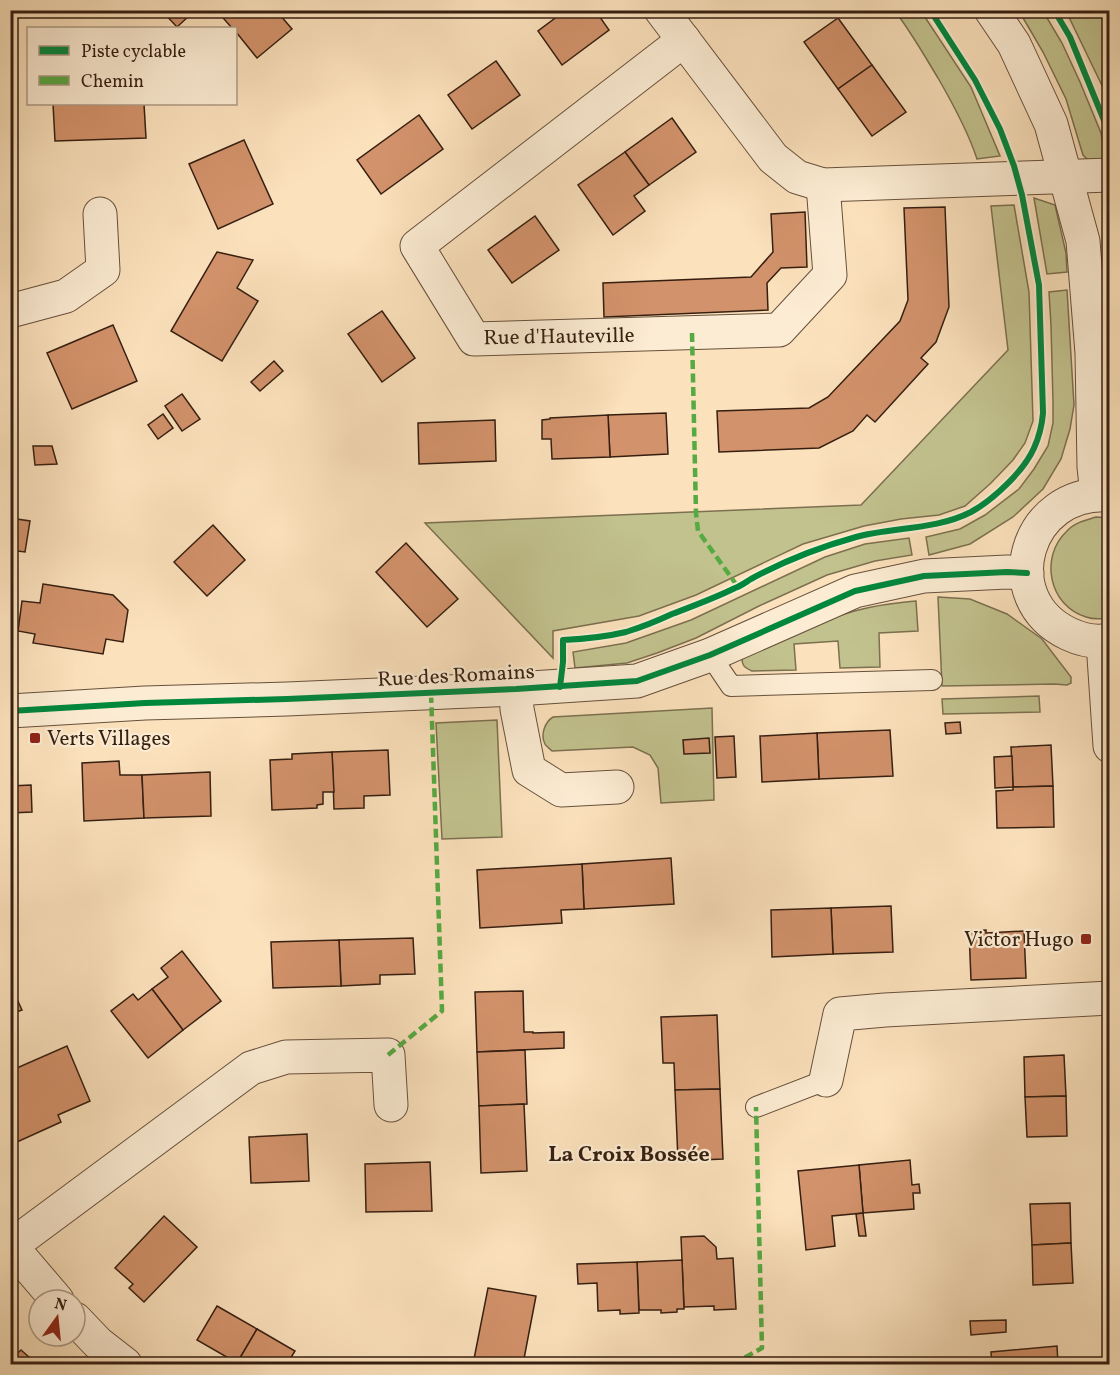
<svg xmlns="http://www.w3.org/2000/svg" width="1120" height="1375" font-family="Vollkorn,serif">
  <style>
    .green { fill: #c2c28e; stroke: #7c7050; stroke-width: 1.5 }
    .building { fill: #d2926b; stroke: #361f11; stroke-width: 1.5 }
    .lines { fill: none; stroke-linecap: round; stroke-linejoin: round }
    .lane-casing { stroke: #67503c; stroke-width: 22 }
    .street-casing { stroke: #67503c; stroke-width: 35 }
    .lane { stroke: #fcecd3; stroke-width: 20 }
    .street { stroke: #fcecd3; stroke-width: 33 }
    .quiet { stroke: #55aa42; stroke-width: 4.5; stroke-dasharray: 9 4.5; stroke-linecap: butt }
    .cycleway-casing { stroke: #fcecd3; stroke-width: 10 }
    .cycleway { stroke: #00873e; stroke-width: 6 }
    .poi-dot { fill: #8f2418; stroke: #fcecd3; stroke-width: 2 }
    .labels { text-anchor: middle; stroke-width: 4.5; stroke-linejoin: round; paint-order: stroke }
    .street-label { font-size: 21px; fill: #361f11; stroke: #fcecd3 }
    .poi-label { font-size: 21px; fill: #361f11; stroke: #fcecd3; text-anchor: start }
    .neighbourhood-label { font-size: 22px; font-weight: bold; fill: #361f11; stroke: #fcecd3 }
  </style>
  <rect width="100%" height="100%" fill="#fbe1bc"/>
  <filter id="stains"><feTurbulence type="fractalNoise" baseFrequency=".00333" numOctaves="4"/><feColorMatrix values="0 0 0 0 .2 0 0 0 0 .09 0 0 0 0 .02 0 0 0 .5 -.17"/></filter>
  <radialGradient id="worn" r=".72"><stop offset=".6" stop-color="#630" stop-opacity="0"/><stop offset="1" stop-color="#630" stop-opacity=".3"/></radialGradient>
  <g class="green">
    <path d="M895,11h26l50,76 29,69 -23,3c-9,-28 -24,-55 -39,-81 -14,-23 -27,-46 -43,-67z"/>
    <path d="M1019,11h24l19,32 18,39 21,51 5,30 -16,-1 -7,-7 -17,-56 -23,-47z"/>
    <path d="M1066,11h43v90l-1,-3z"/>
    <path d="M1034,198l21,7 11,48 1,19 -20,2z"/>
    <path d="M1014,205l15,87 4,129 -8,22 -12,17 -22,23 -26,23 -26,9 -38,4 -37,7 -61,18 -107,51 -57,21 -86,15v27l-128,-135 436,-18 147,-155 -17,-144z"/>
    <path d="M1067,290l7,115 -4,24 -9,30 -18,30 -30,28 -43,27 -41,11 -3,-18 34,-8 25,-14 34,-26 15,-20 14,-23 5,-23v-21l-2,-77 -2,-33z"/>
    <path d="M1096,517l14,1 -1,100c-7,1 -15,2 -23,-1 -37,-11 -47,-60 -19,-86 7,-8 19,-11 29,-14z"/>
    <path d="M909,538l3,17 -37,6 -48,14 -68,31 -63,32 -39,15 -30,10 -52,5 -2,-16 53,-9 65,-23 134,-63 40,-13z"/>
    <path d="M938,597l32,2 37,15 35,25 29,38v6l-4,2 -13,-1 -112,2z"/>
    <path d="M916,601l2,30 -39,2 1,34 -40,1 -2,-27 -44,3 2,26 -44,1c-7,-3 -10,-5 -10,-13 34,-17 69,-34 106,-45 21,-7 45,-10 68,-12z"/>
    <path d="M1039,696l1,16 -97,2 -1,-15z"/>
    <path d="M712,708l2,92 -53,3 -3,-35 -8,-13 -17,-8 -81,4c-2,-2 -6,-5 -7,-7 -5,-9 0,-22 8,-27z"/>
    <path d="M497,720l5,117 -60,2 -6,-116z"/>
  </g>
  <g class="building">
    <path d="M161,10h24l5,5 -13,12z"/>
    <path d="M207,10h72l2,4 -1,1 12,14 -35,29 -21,-26v-4h-4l-15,-17 -6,5z"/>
    <path d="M566,10h29l14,20 -47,35 -24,-34z"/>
    <path d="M838,18l34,47 -34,24 -34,-47z"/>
    <path d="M496,61l24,34 -48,34 -24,-34z"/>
    <path d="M872,65l34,47 -34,24 -34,-47z"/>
    <path d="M53,104h91l2,34 -91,3z"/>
    <path d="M419,115l24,34 -62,45 -24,-34z"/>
    <path d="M672,118l24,34 -47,33 -24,-33z"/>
    <path d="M244,140l29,64 -55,25 -29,-65z"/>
    <path d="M625,152l24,33 -15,11 11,15 -32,24 -35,-50z"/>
    <path d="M945,207l4,100 -13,35 -15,16 7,6 -53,58 -8,-7 -14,16 -34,17 -100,4 -2,-41 92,-3 19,-11 72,-76 8,-21 -4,-92z"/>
    <path d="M805,212l2,55 -26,1 -14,15 1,27 -164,7 -1,-34 148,-6 22,-25 -2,-38z"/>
    <path d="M535,216l24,34 -47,33 -24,-33z"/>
    <path d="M217,252l36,8 -16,28 21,13 -36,60 -51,-30z"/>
    <path d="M382,311l33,47 -33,24 -34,-48z"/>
    <path d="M113,325l24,56 -65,28 -25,-56z"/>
    <path d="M274,361l9,10 -23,20 -9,-9z"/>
    <path d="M182,394l18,25 -18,12 -17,-25z"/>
    <path d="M666,413l2,41 -58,3 -2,-42z"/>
    <path d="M163,414l10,14 -15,11 -10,-14z"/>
    <path d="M608,415l2,42 -58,2 -1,-20h-9v-19l8,-1v-1z"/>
    <path d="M495,420l1,41 -77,3 -1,-41z"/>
    <path d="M33,446h19l5,18 -22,1z"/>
    <path d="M10,518l20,3 -5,31 -15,-2z"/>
    <path d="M213,525l32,35 -38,36 -33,-34z"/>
    <path d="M406,543l52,56 -31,28 -51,-55z"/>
    <path d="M43,584l70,11 15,15 -5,32 -17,-3 -3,15 -70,-11 2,-9 -17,-3 4,-30 18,2z"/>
    <path d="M960,722l1,11 -15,1 -1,-11z"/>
    <path d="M890,730l3,46 -74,3 -2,-46z"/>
    <path d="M817,733l2,46 -57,3 -2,-46z"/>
    <path d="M734,736l2,41 -19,1 -2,-41z"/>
    <path d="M709,738l1,15 -26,1 -1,-14z"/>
    <path d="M1051,745l2,41 -40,1 -2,-40z"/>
    <path d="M388,750l2,45 -26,1v12l-30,1 -2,-57z"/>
    <path d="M332,752l2,40h-11v12l-6,1v3l-45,2 -2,-50 22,-1v-5z"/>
    <path d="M1012,756l1,31 -18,1 -1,-31z"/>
    <path d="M119,761l1,14h22l2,43 -60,3 -2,-58z"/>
    <path d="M210,772l1,44 -67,2 -2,-43z"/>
    <path d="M31,785l1,27 -22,1v-27z"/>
    <path d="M1053,786l1,41 -57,1 -1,-37 17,-1v-3z"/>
    <path d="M671,858l3,46 -90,5 -2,-45z"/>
    <path d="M582,864l2,45 -23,1 1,13 -82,5 -3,-58z"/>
    <path d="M891,906l2,46 -60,2 -2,-46z"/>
    <path d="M831,908l2,46 -61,3 -1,-47z"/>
    <path d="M986,930v3l38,-2 2,47 -55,2 -2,-49z"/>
    <path d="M413,938l2,36 -35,1v9l-39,2 -2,-46z"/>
    <path d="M339,940l2,46 -68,2 -2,-46z"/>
    <path d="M182,951l39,50 -38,29 -31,-41 16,-12 -7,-9z"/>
    <path d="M10,984l12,26 -12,4z"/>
    <path d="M152,989l31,41 -35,28 -37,-47 22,-17 5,6z"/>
    <path d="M523,991l1,41h9v1l31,-1v16l-87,4 -2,-60z"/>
    <path d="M717,1015l3,74 -45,1 -1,-27h-11l-2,-46z"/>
    <path d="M67,1046l23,55 -32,14 3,7 -44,20 -7,-15v-32h2l-2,-4v-20z"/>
    <path d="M525,1050l2,54 -48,2 -2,-54z"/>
    <path d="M1064,1055l2,41 -41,1 -1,-40z"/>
    <path d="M720,1089l3,70 -45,2 -3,-71z"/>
    <path d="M1066,1096l1,40 -40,1 -2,-40z"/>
    <path d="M524,1104l3,67 -46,2 -2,-67z"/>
    <path d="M307,1134l2,47 -58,2 -2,-46z"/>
    <path d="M910,1160l2,25 7,-1 1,9h-7l1,16 -51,4 -4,-48z"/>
    <path d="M430,1162l2,49 -66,1 -1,-48z"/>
    <path d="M859,1165l4,48 -31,3 3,30 -29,4 -8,-79z"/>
    <path d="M1070,1203l1,40 -39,2 -2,-41z"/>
    <path d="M863,1213l3,23h-7l-3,-22z"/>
    <path d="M164,1216l33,31 -53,55 -15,-14 4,-4 -18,-16z"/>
    <path d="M704,1236l12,11 1,12 16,-1 3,51 -22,1v-4l-30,1 -3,-70z"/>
    <path d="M1071,1243l2,40 -40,2 -1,-40z"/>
    <path d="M682,1260l2,49h-7v3l-16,1v-3h-22l-2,-48z"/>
    <path d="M637,1262l2,51 -19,1v-4l-22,1 -1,-28 -19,1 -1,-20z"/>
    <path d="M488,1288l48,8 -13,68h-50z"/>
    <path d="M217,1306l40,23 -20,34 -40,-23z"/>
    <path d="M1006,1320v12l-35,3 -1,-14z"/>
    <path d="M257,1329l38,22 -8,13h-48l-2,-1z"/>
    <path d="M1057,1346l1,18h-66l-1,-12z"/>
    <path d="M21,1350l16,14h-27v-4z"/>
    <path d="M940,1359v5h-51z"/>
  </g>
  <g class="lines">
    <defs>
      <g id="lane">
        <path d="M710,655l21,31 201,-6"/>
        <path d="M756,1107l70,-27"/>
      </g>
      <g id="street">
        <path d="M661,10l112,148 24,19 26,8 287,-10"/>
        <path d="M991,10l23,34 37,80 32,117 9,112 2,114 3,27"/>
        <path d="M684,40l-267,206 57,93 305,-9 51,-55 -7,-90"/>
        <path d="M10,311l56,-15 37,-26 -3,-56"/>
        <path d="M1110,495c-85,-6 -116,104 -41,139 13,6 27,9 41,6"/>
        <path d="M1103,642l7,104"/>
        <path d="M516,689l1,20 12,61 32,20 56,-3"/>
        <path d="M10,711l135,-8 142,-4 229,-10 121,-8 73,-26 145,-64 69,-15 83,-4 20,1"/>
        <path d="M826,1080l14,-66 45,-4 225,-12"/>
        <path d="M10,1245l47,55"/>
        <path d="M11,1246l240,-178 35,-11 102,-2 3,50"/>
        <path d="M75,1319l23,24 27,21"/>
      </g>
    </defs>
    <use href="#lane" class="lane-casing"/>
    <use href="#street" class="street-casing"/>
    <use href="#lane" class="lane"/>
    <use href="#street" class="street"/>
    <g class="quiet">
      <path d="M692,333l4,180 2,18 40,56"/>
      <path d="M388,1055l54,-44 -11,-319"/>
      <path d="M733,1364l29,-16 -6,-241"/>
    </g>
    <defs>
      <g id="cycleway">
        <path d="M1054,10l16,27 40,98"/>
        <path d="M560,687l3,-25v-22c21,-1 42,-3 63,-8 16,-5 31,-11 46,-18 21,-8 43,-16 63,-26 6,-2 11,-6 16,-9 33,-18 69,-32 105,-42 37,-10 80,-7 115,-25 22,-12 53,-41 63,-64 5,-11 8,-23 9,-35l-4,-128 -17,-90 -8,-29 -14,-37 -25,-49 -45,-70"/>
        <path d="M10,711l135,-8 142,-4 229,-10 121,-8 73,-26 145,-64 69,-15 83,-4 20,1"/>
      </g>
    </defs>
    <use href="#cycleway" class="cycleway-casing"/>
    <use href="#cycleway" class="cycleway"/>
  </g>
  <g class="poi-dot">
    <rect x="29" y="732" width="12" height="12" rx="3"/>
    <rect x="1080" y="933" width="12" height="12" rx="3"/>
  </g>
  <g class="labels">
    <g class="street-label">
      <text transform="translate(559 336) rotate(-1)" y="7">Rue d'Hauteville</text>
      <text transform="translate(456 675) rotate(-3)" y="7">Rue des Romains</text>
    </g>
    <g class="poi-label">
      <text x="47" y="745">Verts Villages</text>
      <text x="1074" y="946" text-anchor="end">Victor Hugo</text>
    </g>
    <g class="neighbourhood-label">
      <text x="629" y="1161">La Croix Bossée</text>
    </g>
  </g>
  <rect width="1120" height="1375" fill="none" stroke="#fbe1bc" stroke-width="36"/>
  <rect x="12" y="12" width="1096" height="1351" fill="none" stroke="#361f11" stroke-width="3"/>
  <rect x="18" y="18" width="1084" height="1339" fill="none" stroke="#361f11" stroke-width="1.5"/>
  <rect x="27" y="27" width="210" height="78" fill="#fcecd3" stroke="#ad9a85" stroke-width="1.5"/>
  <rect x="39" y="46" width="30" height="9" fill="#00873e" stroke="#ad9a85" stroke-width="1.5"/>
  <text x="81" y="57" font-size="18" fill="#361f11">Piste cyclable</text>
  <rect x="39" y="76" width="30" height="9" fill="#55aa42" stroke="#ad9a85" stroke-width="1.5"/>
  <text x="81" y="87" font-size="18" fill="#361f11">Chemin</text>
  <g transform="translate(57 1318) rotate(15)"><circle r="28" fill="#fcecd3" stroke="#ad9a85" stroke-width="1.5"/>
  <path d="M0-4.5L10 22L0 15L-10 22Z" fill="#8f2418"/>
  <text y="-9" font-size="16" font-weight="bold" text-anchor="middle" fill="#361f11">N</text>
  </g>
  <rect width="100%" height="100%" filter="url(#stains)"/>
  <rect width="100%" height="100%" fill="url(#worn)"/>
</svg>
